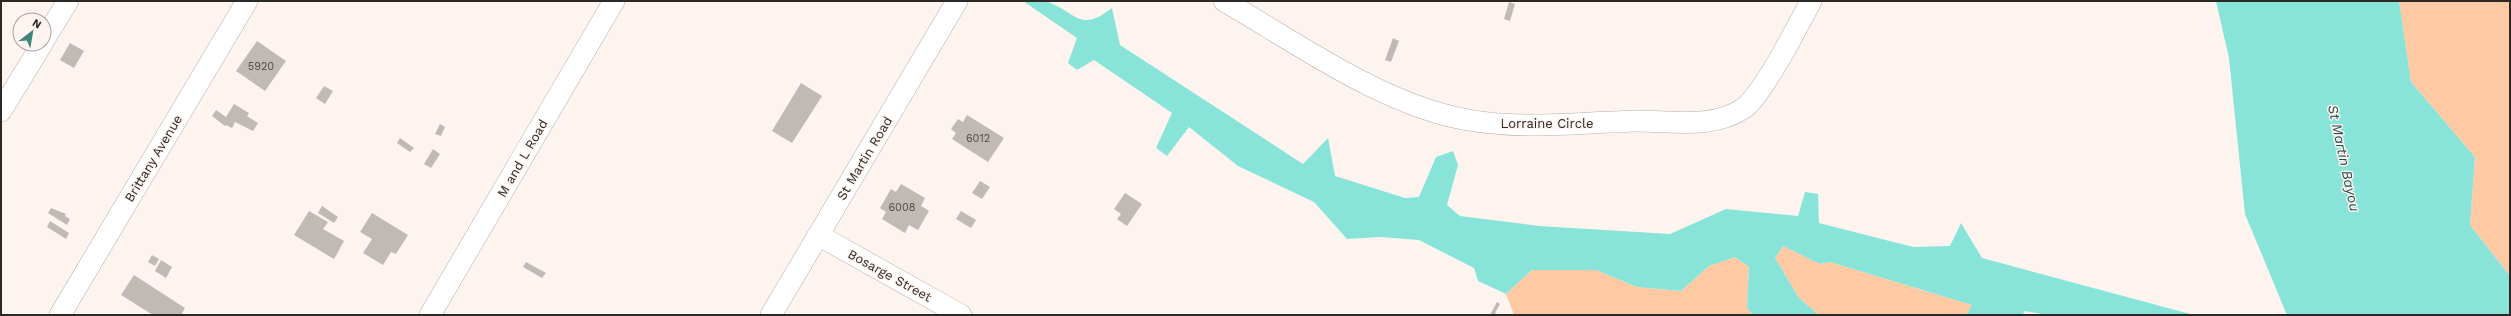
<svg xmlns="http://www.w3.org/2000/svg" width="2511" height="316" font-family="'Work Sans',sans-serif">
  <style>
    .green { fill: #ffc9a4 }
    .water { fill: #88e4d8 }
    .building { fill: #c1b9b4 }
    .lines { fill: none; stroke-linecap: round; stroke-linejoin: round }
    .minor-casing { stroke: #b7afaa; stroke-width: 22 }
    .minor { stroke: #fff; stroke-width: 21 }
    .labels { text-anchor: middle; stroke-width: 3; stroke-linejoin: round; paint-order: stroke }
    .number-label { font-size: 11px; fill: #504c4a }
    .street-label { font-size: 13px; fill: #2b2826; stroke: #fdf4ef }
    .water-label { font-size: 14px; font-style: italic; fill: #234d48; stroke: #fdf4ef }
  </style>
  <rect width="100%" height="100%" fill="#fdf4ef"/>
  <g class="green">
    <path d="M2399,1h111v275l-40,-51 5,-68 -64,-75z"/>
    <path d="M1783,246l37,18 10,-2 142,43 -6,10h-147l-20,-17 -24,-40z"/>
    <path d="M1735,257l14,10 -2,41 6,7h-239l-8,-21 26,-24h64l41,17 44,4 28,-25z"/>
  </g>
  <g class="water">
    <path d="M1023,1c7,0 18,-1 25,1 29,11 32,31 64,6l8,37 183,119 25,-26 7,38 70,22 14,-1 17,-40 17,-6 5,14 -11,40 13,11 79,10 131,8 56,-25 72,7 7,-24 13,2 1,29 94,24 37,-1 11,-23 21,35 212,57h-147l-22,-4 -3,4h-56l6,-10 -142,-43 -10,2 -37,-18 -8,12 24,40 20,17h-66l-6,-7 2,-41 -14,-10 -26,9 -28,25 -44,-4 -41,-17h-64l-26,24 -28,-13 -4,-13 -55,-28 -39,-3 -33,2 -33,-37 -76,-36 -49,-39 -22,29 -11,-8 16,-35 -78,-53 -17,10 -9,-7 9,-25z"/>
    <path d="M2216,1h183l12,81 64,75 -5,68 40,51v39h-223l-42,-101 -16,-156z"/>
  </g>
  <g class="building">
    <path d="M1509,2l6,2 -5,17 -6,-2z"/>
    <path d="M1393,38l6,3 -8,21 -6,-2z"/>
    <path d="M257,41l29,20 -21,30 -29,-20z"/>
    <path d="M70,43l14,8 -10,17 -14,-8z"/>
    <path d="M801,83l21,13 -30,47 -20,-12z"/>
    <path d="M324,86l9,5 -8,13 -9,-6z"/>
    <path d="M234,104l15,9 -2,3 11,7 -5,8 -18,-9 -3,6 -6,-3 -1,1 -13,-10 4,-6 10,7z"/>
    <path d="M967,115l37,23 -16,24 -36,-23 4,-6 -5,-4 7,-10 5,3z"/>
    <path d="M440,124l5,3 -4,9 -6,-2z"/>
    <path d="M400,138l14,10 -4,4 -13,-9z"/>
    <path d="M433,149l7,5 -9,14 -7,-4z"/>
    <path d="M980,181l10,6 -8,12 -10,-6z"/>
    <path d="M901,184l24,14 -4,8 8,5 -11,19 -9,-5 -4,8 -23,-14 4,-7 -6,-4 11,-19 5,3z"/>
    <path d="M1125,193l17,11 -15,22 -10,-7 4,-5 -7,-5z"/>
    <path d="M322,206l16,11 -4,6 -16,-10z"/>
    <path d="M51,208l15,6 -1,2 5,3 -3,6 -19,-12z"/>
    <path d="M309,211l19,11 -5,7 21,12 -10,18 -40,-24z"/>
    <path d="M961,211l15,9 -5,8 -15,-9z"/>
    <path d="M372,213l36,22 -12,19 -5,-2 -8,13 -20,-12 9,-14 -12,-7z"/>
    <path d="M50,221l19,12 -3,6 -19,-12z"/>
    <path d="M152,255l7,4 -4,7 -7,-4z"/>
    <path d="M161,260l11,7 -6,11 -11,-7z"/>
    <path d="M526,262l20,11 -4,5 -19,-11z"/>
    <path d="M134,275l51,33 -4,7h-28l-32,-20z"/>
    <path d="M1497,302l3,2 -5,9 4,2h-9z"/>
  </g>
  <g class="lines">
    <defs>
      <g id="minor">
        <path d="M1224,1c73,42 160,105 244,119 57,10 114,2 170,1 35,0 76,8 106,-13 19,-14 55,-84 67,-107"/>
        <path d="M44,40l24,-39"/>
        <path d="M1,111l41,-67"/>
        <path d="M818,235l143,80"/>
        <path d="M60,315l187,-314"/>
        <path d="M430,315l184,-314"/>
        <path d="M771,315l186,-314"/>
      </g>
    </defs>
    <use href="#minor" class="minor-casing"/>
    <use href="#minor" class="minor"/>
  </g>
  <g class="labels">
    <g class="number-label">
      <text x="261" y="70">5920</text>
      <text x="978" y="142">6012</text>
      <text x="902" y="211">6008</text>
    </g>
    <g class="street-label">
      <text x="1547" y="128">Lorraine Circle</text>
      <text transform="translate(153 158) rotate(-59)" y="5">Brittany Avenue</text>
      <text transform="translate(522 158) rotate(-60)" y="5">M and L Road</text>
      <text transform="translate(864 158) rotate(-59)" y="5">St Martin Road</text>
      <text transform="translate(890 275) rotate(29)" y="5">Bosarge Street</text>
    </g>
    <g class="water-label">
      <text transform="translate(2344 158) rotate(78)" y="5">St Martin Bayou</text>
    </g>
  </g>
  <rect width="2511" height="316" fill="none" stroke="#2b2826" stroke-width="4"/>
  <g transform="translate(32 32) rotate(31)"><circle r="19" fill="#fdf4ef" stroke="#a9a29f"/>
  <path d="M0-3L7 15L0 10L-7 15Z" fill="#3f857d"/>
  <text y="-6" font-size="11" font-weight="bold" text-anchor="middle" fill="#2b2826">N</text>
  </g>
</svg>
